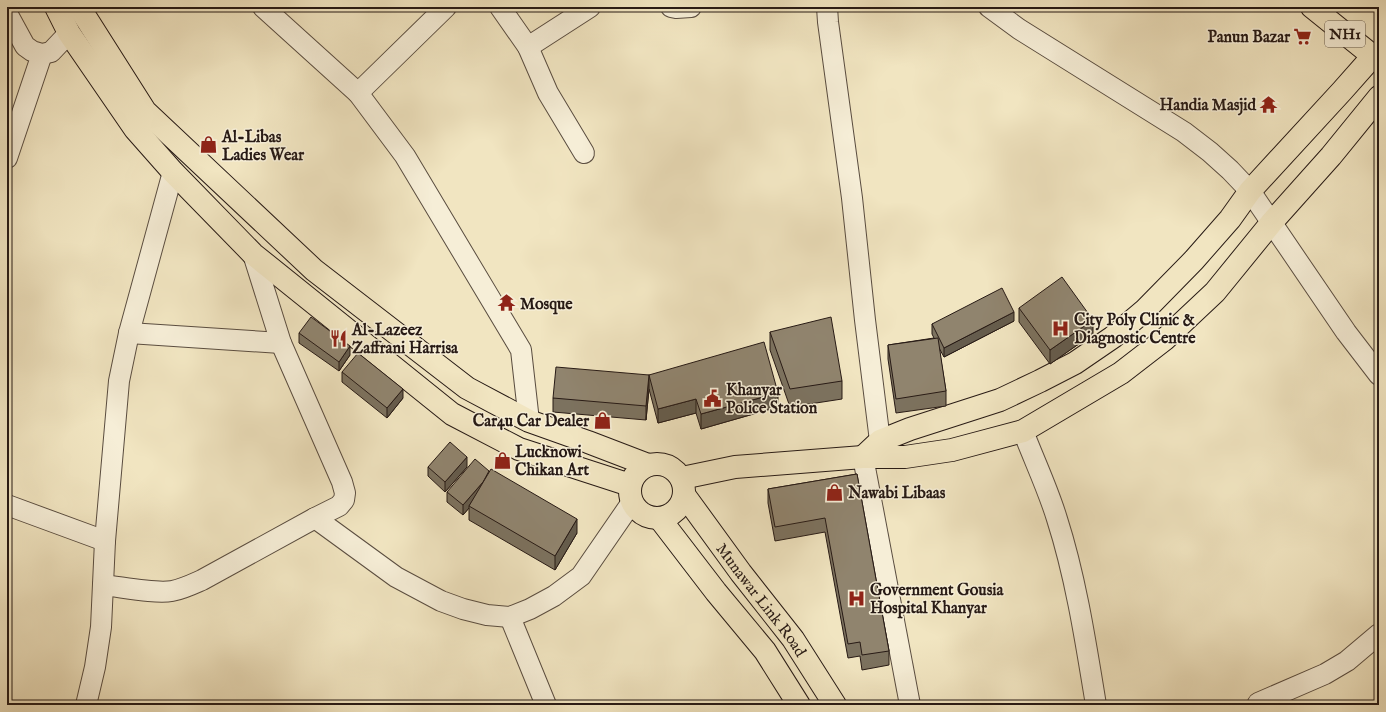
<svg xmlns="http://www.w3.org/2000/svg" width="1386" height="712" font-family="'IM FELL English',serif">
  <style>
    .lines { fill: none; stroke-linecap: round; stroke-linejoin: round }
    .street-casing { stroke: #5a4d40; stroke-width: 22 }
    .primary-casing { stroke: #271a15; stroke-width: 24 }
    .highway-casing { stroke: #271a15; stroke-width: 24 }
    .street { stroke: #f6eed7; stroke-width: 20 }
    .primary { stroke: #f1e5c1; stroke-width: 22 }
    .highway { stroke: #f1e5c1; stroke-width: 22 }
    .wall { fill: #7c725f; stroke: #271a15 }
    .shaded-wall { fill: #655c4d; stroke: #271a15 }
    .building { fill: #90846e; stroke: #271a15 }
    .labels { text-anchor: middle; stroke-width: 3; stroke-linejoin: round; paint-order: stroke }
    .shield { fill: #f6eed7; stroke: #655a4f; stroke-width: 1 }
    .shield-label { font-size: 15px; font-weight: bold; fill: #271a15 }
    .poi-label { font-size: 16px; font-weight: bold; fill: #271a15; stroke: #f6eed7; text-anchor: start }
    .street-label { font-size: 16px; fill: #271a15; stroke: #f6eed7 }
  </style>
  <rect width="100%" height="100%" fill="#f1e5c1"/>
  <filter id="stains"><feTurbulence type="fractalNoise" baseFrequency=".005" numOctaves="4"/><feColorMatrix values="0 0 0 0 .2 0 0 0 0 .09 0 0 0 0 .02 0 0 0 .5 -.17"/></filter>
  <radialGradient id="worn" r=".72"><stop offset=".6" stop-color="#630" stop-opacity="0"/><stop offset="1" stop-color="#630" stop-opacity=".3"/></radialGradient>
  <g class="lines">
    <defs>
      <g id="street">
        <path d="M263,7l95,86 47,63 116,194 8,71"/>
        <path d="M500,7l28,40 62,-40"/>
        <path d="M671,7l5,1 15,-1"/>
        <path d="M827,7l1,15 24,176 13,122 15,121"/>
        <path d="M989,7l30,22 165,103 26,20 20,18 20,21 96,141 33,43"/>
        <path d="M7,13l18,33 7,5 10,3 9,-2 18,-19"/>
        <path d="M528,47l20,46 36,60"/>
        <path d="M358,93l88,-86"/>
        <path d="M7,158l35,-104"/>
        <path d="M129,333l152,10"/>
        <path d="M1023,431c11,29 25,58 34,88 19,59 29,125 39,186"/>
        <path d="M863,457l47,248"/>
        <path d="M7,505l98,36"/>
        <path d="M315,518l81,59 45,24 22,8 24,6 23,2 20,-8 24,-13 27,-20 51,-74"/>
        <path d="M103,585c19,2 52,9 69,6 11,-2 21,-7 30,-11l113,-62 24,-12 5,-6 1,-7 -3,-11 -61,-139 -28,-89"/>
        <path d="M510,617l36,88"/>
        <path d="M1258,703l67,-29 22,-13 32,-27"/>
        <path d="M86,705l9,-38 6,-40 4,-86 14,-160 10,-48 44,-161"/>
      </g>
      <g id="primary">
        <path d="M56,7l13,26 66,96 38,43 80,82 199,160 67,35 111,36"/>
        <path d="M79,7l66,104 169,159 153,118 62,33 59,21 60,23"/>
        <path d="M863,457l17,-16 30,-12 90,-29 40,-19 35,-18 38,-26 32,-27 49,-50 36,-41 20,-28 92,-100 31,-35"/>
        <circle cx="657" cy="491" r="27"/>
        <path d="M682,478l53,-11 128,-10h42l47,-7 71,-19 98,-58 44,-34 50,-47 57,-70 59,-66 48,-59"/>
        <path id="s1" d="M685,496l56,77 52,66 42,66"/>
        <path d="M660,519l56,73 49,59 34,54"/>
      </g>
      <path id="highway" d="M1312,7l67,54"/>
    </defs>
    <use href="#street" class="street-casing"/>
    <use href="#primary" class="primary-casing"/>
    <use href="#highway" class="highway-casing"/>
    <use href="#street" class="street"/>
    <use href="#primary" class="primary"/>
    <use href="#highway" class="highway"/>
  </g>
  <g class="wall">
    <path d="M1019,308l74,26 -43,30 -31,-42z"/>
    <path d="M1014,321l-70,36 -5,-9 7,43v15l-50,7 -8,-54v-14l46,-7 -2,-4v-10z"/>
    <path d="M770,332l72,49v18l-52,8 -20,-57z"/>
    <path d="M299,333l51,22 -11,16 -40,-28z"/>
    <path d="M342,372l61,26 -16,20 -45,-36z"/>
    <path d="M649,375l129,32 -77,22 -5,-16 -38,10 -9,-34 -3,31 -93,-8v-14z"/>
    <path d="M428,467h39l-22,25 -17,-16z"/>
    <path d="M489,471l88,62 -22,37 -86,-50v-12l-6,7 -16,-13v-10z"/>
    <path d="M857,474l32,177v14l-27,5 -2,-14 -12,2 -23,-126 -50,9 -7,-38v-14z"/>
  </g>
  <g class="shaded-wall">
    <path d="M1014,312v9l-70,36v-9z"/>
    <path d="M1093,320v14l-43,30v-14z"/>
    <path d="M350,346v9l-11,16v-9z"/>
    <path d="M649,375v14l-3,31v-14z"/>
    <path d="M403,389v9l-16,20v-10z"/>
    <path d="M778,393v14l-77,22v-15z"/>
    <path d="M696,399v14l-38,10v-14z"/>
    <path d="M467,457v10l-22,25v-10z"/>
    <path d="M491,473l-22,33v2l-6,7v-10z"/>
    <path d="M577,519v14l-22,37v-14z"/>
  </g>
  <g class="building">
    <path d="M1062,277l31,43 -43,30 -31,-42z"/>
    <path d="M1002,288l12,24 -70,36 -12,-24z"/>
    <path d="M311,317l39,29 -11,16 -40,-29z"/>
    <path d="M831,317l11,64 -52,8 -20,-57z"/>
    <path d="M938,338l8,53 -50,8 -8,-54z"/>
    <path d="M764,342l14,51 -77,21 -5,-15 -38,10 -9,-34 -3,31 -93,-8 3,-31 93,8z"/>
    <path d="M358,353l45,36 -16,19 -45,-36z"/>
    <path d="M450,442l17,15 -22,25 -17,-15z"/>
    <path d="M475,459l14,12 -6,11 -20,23 -16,-13z"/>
    <path d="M491,469l86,50 -22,37 -86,-50z"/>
    <path d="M857,474l32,177 -27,4 -2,-13 -12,2 -23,-126 -50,9 -7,-38z"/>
  </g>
  <defs>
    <symbol id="supermarket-bare" viewBox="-9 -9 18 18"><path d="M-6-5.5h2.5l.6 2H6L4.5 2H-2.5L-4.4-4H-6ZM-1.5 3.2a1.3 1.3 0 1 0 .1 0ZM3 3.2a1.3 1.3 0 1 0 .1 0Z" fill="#8f2418" stroke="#f6eed7" stroke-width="2.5" paint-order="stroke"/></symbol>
    <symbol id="temple-bare" viewBox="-9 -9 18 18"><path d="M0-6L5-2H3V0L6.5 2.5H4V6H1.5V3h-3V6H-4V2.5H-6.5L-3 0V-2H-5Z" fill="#8f2418" stroke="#f6eed7" stroke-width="2.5" paint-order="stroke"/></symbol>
    <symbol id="shop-bare" viewBox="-9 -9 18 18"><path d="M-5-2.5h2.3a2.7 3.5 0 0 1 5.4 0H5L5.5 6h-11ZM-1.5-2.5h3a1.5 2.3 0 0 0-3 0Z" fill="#8f2418" stroke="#f6eed7" stroke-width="2.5" paint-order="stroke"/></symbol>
    <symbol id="hospital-bare" viewBox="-9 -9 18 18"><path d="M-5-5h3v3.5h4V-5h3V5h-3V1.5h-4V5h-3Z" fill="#8f2418" stroke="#f6eed7" stroke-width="2.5" paint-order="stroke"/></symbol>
    <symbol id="restaurant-bare" viewBox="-9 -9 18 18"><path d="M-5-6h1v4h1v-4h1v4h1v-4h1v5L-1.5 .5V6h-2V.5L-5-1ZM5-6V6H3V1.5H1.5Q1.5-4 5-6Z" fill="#8f2418" stroke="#f6eed7" stroke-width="2.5" paint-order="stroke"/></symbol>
    <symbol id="civic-bare" viewBox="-9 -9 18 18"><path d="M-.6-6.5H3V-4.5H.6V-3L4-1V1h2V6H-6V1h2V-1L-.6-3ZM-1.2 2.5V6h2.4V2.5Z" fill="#8f2418" stroke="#f6eed7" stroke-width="2.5" paint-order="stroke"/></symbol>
  </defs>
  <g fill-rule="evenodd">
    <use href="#supermarket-bare" x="1290" y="24" width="25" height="25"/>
    <use href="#temple-bare" x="1256" y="92" width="25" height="25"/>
    <use href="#shop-bare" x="196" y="132" width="25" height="25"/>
    <use href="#temple-bare" x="494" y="290" width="25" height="25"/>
    <use href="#hospital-bare" x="1048" y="316" width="25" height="25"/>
    <use href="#restaurant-bare" x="326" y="326" width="25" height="25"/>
    <use href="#civic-bare" x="700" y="386" width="25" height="25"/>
    <use href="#shop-bare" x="590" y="408" width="25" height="25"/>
    <use href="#shop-bare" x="490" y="448" width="25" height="25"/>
    <use href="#shop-bare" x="822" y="480" width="25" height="25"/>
    <use href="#hospital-bare" x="844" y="586" width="25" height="25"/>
  </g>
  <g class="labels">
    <rect class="shield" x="1325" y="21" width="40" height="26" rx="3"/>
    <g class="shield-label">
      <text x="1345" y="39">NH1</text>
    </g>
    <g class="poi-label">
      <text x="1290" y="42" text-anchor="end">Panun Bazar</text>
      <text x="1256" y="110" text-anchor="end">Handia Masjid</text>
      <text x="222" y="142">Al-Libas<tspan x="222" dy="18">Ladies Wear</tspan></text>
      <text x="520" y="309">Mosque</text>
      <text x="1074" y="325">City Poly Clinic &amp;<tspan x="1074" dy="18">Diagnostic Centre</tspan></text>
      <text x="352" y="335">Al-Lazeez<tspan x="352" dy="18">Zaffrani Harrisa</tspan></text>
      <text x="726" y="395">Khanyar<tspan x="726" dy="18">Police Station</tspan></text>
      <text x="589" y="426" text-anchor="end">Car4u Car Dealer</text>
      <text x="515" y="457">Lucknowi<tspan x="515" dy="18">Chikan Art</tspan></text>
      <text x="848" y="498">Nawabi Libaas</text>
      <text x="870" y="595">Government Gousia<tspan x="870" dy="18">Hospital Khanyar</tspan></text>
    </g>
    <g class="street-label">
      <text dy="6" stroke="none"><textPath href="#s1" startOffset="129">Munawar Link Road</textPath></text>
    </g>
  </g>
  <rect width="1386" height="712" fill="none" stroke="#f1e5c1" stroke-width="24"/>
  <rect x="8" y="8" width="1370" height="696" fill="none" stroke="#271a15" stroke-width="2"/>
  <rect x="12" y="12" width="1362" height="688" fill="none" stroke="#271a15"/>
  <rect width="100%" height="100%" filter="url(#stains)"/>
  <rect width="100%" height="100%" fill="url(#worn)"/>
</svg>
